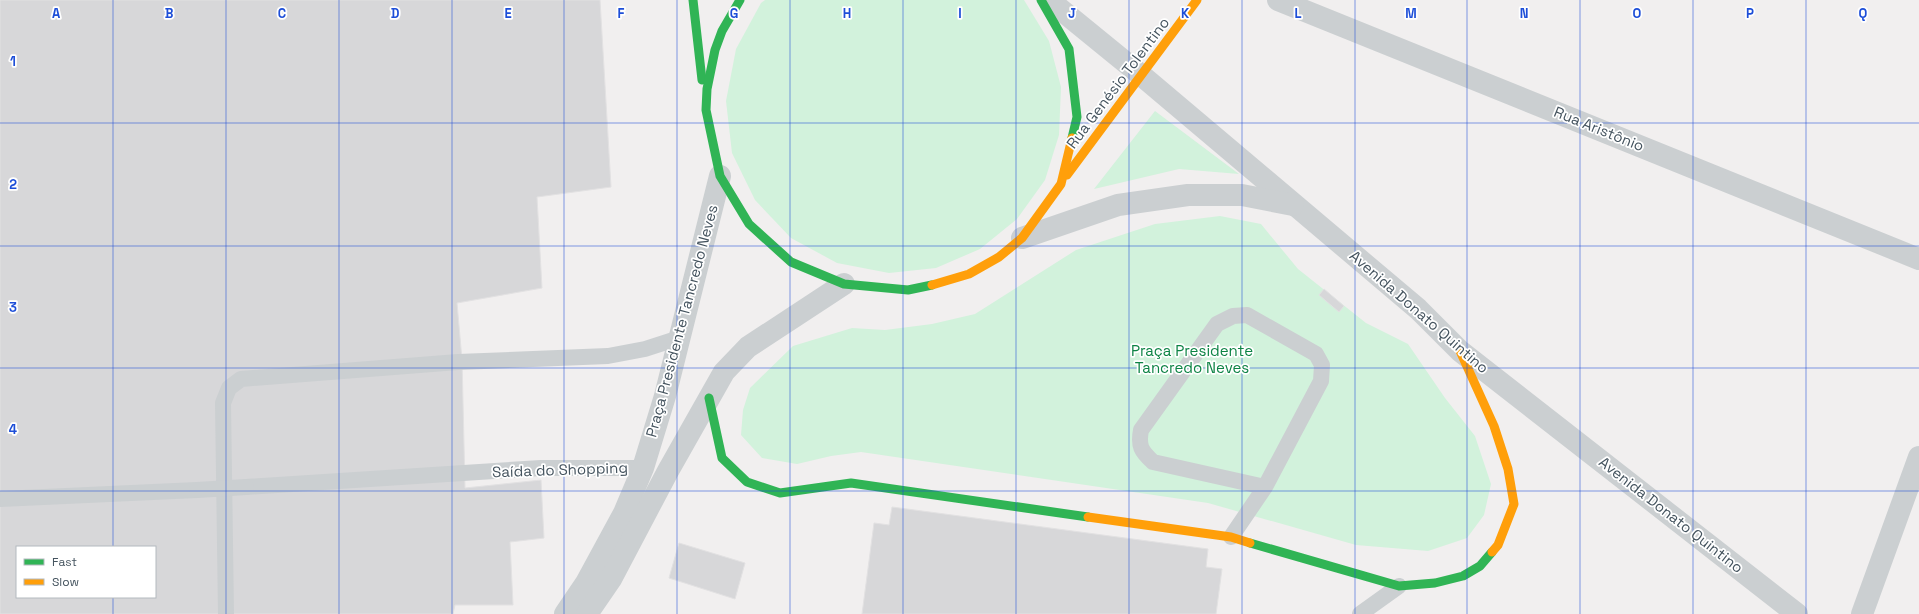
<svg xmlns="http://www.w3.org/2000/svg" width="1919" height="614" font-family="'Space Grotesk',sans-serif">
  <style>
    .green { fill: #d2f2dc }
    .building { fill: #d7d7d9; stroke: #e2e1e2; fill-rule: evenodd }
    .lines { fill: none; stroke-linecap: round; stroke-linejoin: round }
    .lane { stroke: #cbcfd1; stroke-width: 16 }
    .street { stroke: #cbcfd1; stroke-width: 22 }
    .fast { stroke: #30b455; stroke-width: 9 }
    .slow { stroke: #ff9f0a; stroke-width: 9 }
    .lane-bridge { stroke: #cbcfd1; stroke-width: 16 }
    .grid { fill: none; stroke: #1d4ed8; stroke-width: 1; stroke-opacity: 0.55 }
    .labels { text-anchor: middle; stroke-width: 3.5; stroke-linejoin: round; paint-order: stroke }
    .street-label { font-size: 15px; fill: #44535e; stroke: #fff }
    .park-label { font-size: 15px; fill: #0c8344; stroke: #fff }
    .grid-label { font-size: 13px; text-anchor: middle; font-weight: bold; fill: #1d4ed8; stroke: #fff; stroke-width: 3.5; stroke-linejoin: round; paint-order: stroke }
  </style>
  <rect width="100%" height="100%" fill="#f1efef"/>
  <g class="green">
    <path d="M765,0h259l25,41 12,46 -2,48 -14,45 -28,39 -37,30 -44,19 -47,5 -52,-10 -46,-25 -36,-38 -23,-47 -6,-52 10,-52 25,-46z"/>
    <path d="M1155,111l84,63 -60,-5 -85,20z"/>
    <path d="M1220,216l41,8 37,45 68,54 42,21 37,54 30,38 16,48 -7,31 -17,23 -39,13 -72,-6 -148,-42 -347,-51 -30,4 -34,8 -35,-6 -21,-23 2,-25 7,-22 43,-42 59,-18 33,2 47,-6 43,-10 101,-64 79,-26z"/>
  </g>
  <g class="building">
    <path d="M0,0h600l11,187 -74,10 5,91 -85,15 5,57 3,128 76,-8 3,58 -34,4 3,63h-58l-2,9h-453zM17,547h138v50h-138z"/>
    <path d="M1324,289l20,17 -5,6 -20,-17z"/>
    <path d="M892,507l316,42 -2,18 16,2 -6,45h-354l12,-91 15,2z"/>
    <path d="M679,543l66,20 -10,36 -66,-21z"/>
  </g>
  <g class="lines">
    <g class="lane">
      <path d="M246,487l295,-19h102"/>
      <path d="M0,499l197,-9"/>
      <path d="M1231,537l34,-50 56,-106 1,-16 -6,-11 -69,-39 -14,1 -16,8 -76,106c-3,16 0,21 12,32l112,25"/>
      <path d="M226,614l-3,-211 6,-15 12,-9 217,-17 150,-6 37,-7 34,-11"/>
      <path d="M1360,614l39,-28"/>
    </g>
    <g class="street">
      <path d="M1049,0l92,75 277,234 42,42 337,263"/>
      <path d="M1278,0l641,259"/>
      <path d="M1022,238l96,-33 70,-10h54l51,10"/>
      <path d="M565,614l21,-31 38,-70 19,-45 22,-72 55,-220"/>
      <path d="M587,614l24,-35 57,-108 56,-99 24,-25 96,-63"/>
      <path d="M1862,614l57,-157"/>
    </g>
    <g class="fast">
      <path d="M693,0l9,80"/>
      <path d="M740,0l-18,31 -7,19 -8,39 -1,21 14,66 29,48 42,38 53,22 64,6 24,-5"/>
      <path d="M1041,0l28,49 8,68 -5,21"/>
      <path d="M709,398l13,60 25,24 33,11 71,-10 237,34"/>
      <path d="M1250,543l149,43 36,-3 28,-7 17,-10 12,-14"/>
    </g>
    <g class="slow">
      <path d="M1067,175l130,-175"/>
      <path d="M932,285l37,-11 30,-17 23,-19 39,-54 11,-46"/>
      <path d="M1460,351l34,75 14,43 6,35 -16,41 -6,7"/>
      <path d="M1088,517l143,20 19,6"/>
    </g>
    <path class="lane-bridge" d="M197,490l49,-3"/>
  </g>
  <path class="grid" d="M113,0v547M226,0v614M339,0v614M452,0v614M564,0v614M677,0v614M790,0v614M903,0v614M1016,0v614M1129,0v614M1242,0v614M1355,0v614M1467,0v614M1580,0v614M1693,0v614M1806,0v614M0,123h1919M0,246h1919M0,368h1919M0,491h1919M113,597v17"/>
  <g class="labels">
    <g class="street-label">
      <text transform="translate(1118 83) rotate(-53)" y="5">Rua Genésio Tolentino</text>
      <text transform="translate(1599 129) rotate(22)" y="5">Rua Aristônio</text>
      <text transform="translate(1419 312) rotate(41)" y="5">Avenida Donato Quintino</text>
      <text transform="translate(682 321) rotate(-75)" y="5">Praça Presidente Tancredo Neves</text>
      <text transform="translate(560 470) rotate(-2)" y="5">Saída do Shopping</text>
      <text transform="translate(1671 515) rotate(38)" y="5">Avenida Donato Quintino</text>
    </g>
    <g class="park-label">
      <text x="1192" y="356">Praça Presidente<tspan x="1192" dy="17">Tancredo Neves</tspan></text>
    </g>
  </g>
  <g class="grid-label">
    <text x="56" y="18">A</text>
    <text x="169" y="18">B</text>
    <text x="282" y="18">C</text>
    <text x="395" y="18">D</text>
    <text x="508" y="18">E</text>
    <text x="621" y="18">F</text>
    <text x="734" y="18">G</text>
    <text x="847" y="18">H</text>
    <text x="960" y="18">I</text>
    <text x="1072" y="18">J</text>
    <text x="1185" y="18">K</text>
    <text x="1298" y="18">L</text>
    <text x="1411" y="18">M</text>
    <text x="1524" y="18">N</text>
    <text x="1637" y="18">O</text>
    <text x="1750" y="18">P</text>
    <text x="1863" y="18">Q</text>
    <text x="13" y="66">1</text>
    <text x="13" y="189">2</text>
    <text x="13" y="312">3</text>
    <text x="13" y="434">4</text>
  </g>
  <rect x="16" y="546" width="140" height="52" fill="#ffffff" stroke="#b4babf"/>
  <rect x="24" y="559" width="20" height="6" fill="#30b455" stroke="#b4babf"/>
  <text x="52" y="566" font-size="12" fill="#44535e">Fast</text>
  <rect x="24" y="579" width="20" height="6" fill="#ff9f0a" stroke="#b4babf"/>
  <text x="52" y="586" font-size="12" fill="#44535e">Slow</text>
</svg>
